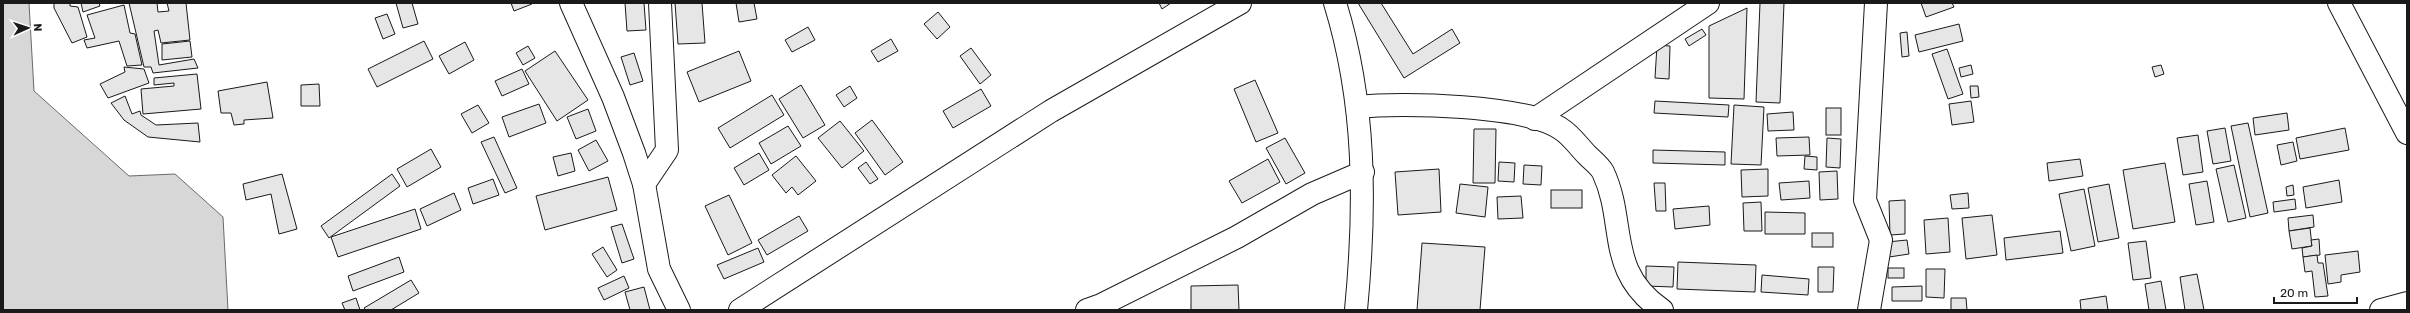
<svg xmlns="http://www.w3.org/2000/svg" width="2410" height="313" font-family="Rubik,sans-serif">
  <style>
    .water { fill: #d7d7d7; stroke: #6a6a6a }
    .building { fill: #e6e6e6; stroke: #1a1a1a }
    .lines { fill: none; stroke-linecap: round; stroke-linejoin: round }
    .street-casing { stroke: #1a1a1a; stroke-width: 24 }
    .secondary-casing { stroke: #1a1a1a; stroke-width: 24 }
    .street { stroke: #fff; stroke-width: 22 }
    .secondary { stroke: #fff; stroke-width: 22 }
  </style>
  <rect width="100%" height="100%" fill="#fff"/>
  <path class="water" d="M3,3h26l5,88 95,85 46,-2 48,43 5,93h-225z"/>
  <g class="building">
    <path d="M54,3h16v3l8,1 9,30 -15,6 -18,-35z"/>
    <path d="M81,3h18l1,3 -17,6z"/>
    <path d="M129,3h28l1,9 11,-1 -2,-8h19l4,37 -29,3 -3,-13 -4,1 5,34 35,-6 4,9 -45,5 -2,-6h-7z"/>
    <path d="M396,3h16l6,21 -15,4z"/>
    <path d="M511,3h21v1l-18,7z"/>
    <path d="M625,3h19l2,27 -19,1z"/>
    <path d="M675,3h27l3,40 -27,1z"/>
    <path d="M736,3h18l3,16 -18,3z"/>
    <path d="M1159,3h12l-9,6z"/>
    <path d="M1358,3h23l32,51 39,-25 8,14 -56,35z"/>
    <path d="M1760,3h24l-4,100 -24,-1z"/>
    <path d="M1921,3h31l2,4 -28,10z"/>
    <path d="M124,5l6,28 5,1 7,31 -15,1 -8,-25 -32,7 -3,-8 11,-2 -8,-23z"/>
    <path d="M1747,8l-3,91 -35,-1v-72z"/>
    <path d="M938,12l12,15 -13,12 -13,-15z"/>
    <path d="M387,14l8,20 -12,5 -8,-21z"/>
    <path d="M1959,24l4,17 -44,11 -4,-17z"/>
    <path d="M808,27l7,13 -23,12 -7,-12z"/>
    <path d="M1702,29l4,6 -17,11 -4,-7z"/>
    <path d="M1907,32l2,24 -7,1 -2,-24z"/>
    <path d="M891,39l7,12 -20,11 -7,-11z"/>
    <path d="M190,41l2,16 -30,3v-16z"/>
    <path d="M424,41l9,18 -56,28 -9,-18z"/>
    <path d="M465,42l9,18 -25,14 -10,-18z"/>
    <path d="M1657,45l13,1 -1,33 -14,-1z"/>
    <path d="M528,46l7,12 -12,7 -7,-12z"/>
    <path d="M971,48l20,27 -11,9 -20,-28z"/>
    <path d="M1947,49l16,45 -15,5 -16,-45z"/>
    <path d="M555,51l33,49 -31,21 -32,-50z"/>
    <path d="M739,51l12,30 -52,21 -12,-30z"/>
    <path d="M634,53l9,28 -13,4 -9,-28z"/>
    <path d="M1971,65l2,9 -12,3 -2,-9z"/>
    <path d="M2161,65l3,9 -9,3 -3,-10z"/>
    <path d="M124,67l20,2 5,14 -41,15 -8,-14 25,-12z"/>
    <path d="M522,69l7,15 -27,12 -7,-15z"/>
    <path d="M197,74l4,35 -58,5 -2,-25 33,-3v-3l-20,2v-7z"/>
    <path d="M1255,80l23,53 -22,9 -22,-53z"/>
    <path d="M267,82l6,36 -29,2v4l-10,1 -3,-12h-10l-3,-22z"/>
    <path d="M319,84l1,22h-19v-21z"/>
    <path d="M801,85l24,40 -22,13 -24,-39z"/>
    <path d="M850,86l7,12 -13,9 -8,-12z"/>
    <path d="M1970,86h8l1,11 -8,1z"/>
    <path d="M981,89l10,17 -38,22 -10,-17z"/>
    <path d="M772,95l12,20 -54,33 -12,-20z"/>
    <path d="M125,96l7,18 8,-3 1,4 15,10 42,-2 2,19 -52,-5 -24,-17 -13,-17z"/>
    <path d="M1655,101l74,4 -1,12 -74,-4z"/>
    <path d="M1971,101l3,21 -22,3 -3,-21z"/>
    <path d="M539,104l7,19 -37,14 -7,-20z"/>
    <path d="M478,105l11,18 -17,10 -11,-19z"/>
    <path d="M1734,105l30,2 -3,58 -30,-1z"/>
    <rect x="1826" y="108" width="15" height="27"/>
    <path d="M588,109l8,22 -20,8 -9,-22z"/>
    <path d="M1793,112l1,18 -26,1 -1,-17z"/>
    <path d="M2287,113l2,17 -34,5 -2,-17z"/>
    <path d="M872,120l31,42 -18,13 -30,-42z"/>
    <path d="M840,121l24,30 -22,17 -24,-30z"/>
    <path d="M2248,123l20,90 -18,4 -19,-91z"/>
    <path d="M788,126l13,20 -30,18 -12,-21z"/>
    <path d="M2225,128l6,33 -18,3 -6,-33z"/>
    <path d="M2345,128l4,22 -49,9 -4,-21z"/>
    <path d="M1474,129h22l-1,54h-22z"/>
    <path d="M2198,135l5,37 -20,3 -6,-37z"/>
    <path d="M494,137l23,51 -12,5 -24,-51z"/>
    <path d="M1809,137l1,18 -33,1 -1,-18z"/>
    <path d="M1285,138l20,35 -19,11 -20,-36z"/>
    <path d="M1827,138l14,1 -1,29 -14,-1z"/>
    <path d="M596,140l12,21 -19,10 -11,-21z"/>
    <path d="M2293,142l4,19 -16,4 -4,-20z"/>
    <path d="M431,149l10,18 -34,20 -10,-18z"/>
    <path d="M1653,150l72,2v13l-72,-2z"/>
    <path d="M571,153l4,18 -17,5 -5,-19z"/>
    <path d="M759,153l10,17 -25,15 -10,-17z"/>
    <path d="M796,156l20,25 -18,14 -6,-8 -6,6 -14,-18z"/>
    <path d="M1805,156l12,1v13l-13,-1z"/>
    <path d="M1268,159l12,23 -38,21 -13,-22z"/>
    <path d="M2080,159l3,17 -34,5 -2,-18z"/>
    <path d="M866,162l12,17 -8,5 -12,-16z"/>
    <path d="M1499,162l16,1 -1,19 -16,-1z"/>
    <path d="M2165,163l10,59 -42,7 -10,-59z"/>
    <path d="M1524,165l18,1 -1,19 -18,-1z"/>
    <path d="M2234,165l12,53 -18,4 -12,-53z"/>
    <path d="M1439,169l2,43 -43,3 -3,-43z"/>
    <path d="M1768,169v27l-26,1 -1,-27z"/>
    <path d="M1837,171l1,28 -18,1 -1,-28z"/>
    <path d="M282,174l15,55 -18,5 -8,-40 -25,6 -3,-16z"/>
    <path d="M392,174l8,12 -71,52 -8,-12z"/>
    <path d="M608,177l9,33 -72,20 -9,-34z"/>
    <path d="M493,179l6,16 -26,9 -5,-16z"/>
    <path d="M2339,180l3,22 -36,6 -3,-21z"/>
    <path d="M1809,181l1,17 -29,2 -2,-17z"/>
    <path d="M2207,181l7,41 -18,3 -7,-41z"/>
    <path d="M1654,183h11l1,28h-10z"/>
    <path d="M1460,184l28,3 -3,30 -29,-4z"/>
    <path d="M2109,184l10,54 -21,4 -10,-54z"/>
    <path d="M2293,185l1,10 -7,1 -1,-9z"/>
    <path d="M2084,189l11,57 -24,5 -12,-57z"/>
    <rect x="1551" y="190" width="31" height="18"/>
    <path d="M454,193l7,17 -34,16 -7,-17z"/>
    <path d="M1968,193l1,15 -17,1 -2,-14z"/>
    <path d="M729,195l23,48 -24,12 -23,-49z"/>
    <path d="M1521,196l2,22 -25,1 -1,-22z"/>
    <path d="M2295,199l1,10 -22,3 -1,-10z"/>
    <path d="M1905,200v34l-15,1 -1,-34z"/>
    <path d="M1761,202l1,29h-18l-1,-28z"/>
    <path d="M1709,206l1,19 -35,4 -2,-20z"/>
    <path d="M415,209l6,20 -83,28 -7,-20z"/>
    <path d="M1765,212l40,1v21h-40z"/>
    <path d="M1992,215l5,40 -31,4 -4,-41z"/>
    <path d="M2313,215l1,12 -25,4 -1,-13z"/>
    <path d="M799,216l9,15 -41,24 -9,-15z"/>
    <path d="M1948,218l2,34 -24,2 -2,-34z"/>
    <path d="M622,224l12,35 -12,4 -11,-36z"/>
    <path d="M2310,228l2,18 -20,3 -3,-18z"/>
    <path d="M2060,231l3,22 -57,7 -2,-22z"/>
    <rect x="1812" y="233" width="21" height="14"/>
    <path d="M2319,239l1,16 -17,2 -1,-9 10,-2 -1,-6z"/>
    <path d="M1907,240l2,14 -20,3 -2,-15z"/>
    <path d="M2146,241l5,37 -18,2 -5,-37z"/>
    <path d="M1422,243l63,4 -5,63h-63z"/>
    <path d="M603,247l14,23 -10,7 -15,-23z"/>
    <path d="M758,248l6,14 -40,17 -7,-14z"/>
    <path d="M2358,251l2,21 -19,3v7l-13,2 -3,-29z"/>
    <path d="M2317,255l1,8h5l5,33 -13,1 -3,-26 -7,1 -2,-15z"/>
    <path d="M399,257l5,15 -51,19 -5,-15z"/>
    <path d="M1678,262l78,3 -1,27 -78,-3z"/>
    <path d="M1646,266l28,1 -1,20 -27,-1z"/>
    <path d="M1818,267h16l-1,25h-15z"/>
    <rect x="1888" y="268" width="16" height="10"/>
    <path d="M1926,269h19l-1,29 -18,-1z"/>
    <path d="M2197,274l7,36h-19l-5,-33z"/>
    <path d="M1762,275l47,4 -1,16 -47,-3z"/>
    <path d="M624,276l5,12 -25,12 -6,-12z"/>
    <path d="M411,280l8,13 -28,17h-25l-2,-2z"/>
    <path d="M2161,281l5,29h-17l-4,-26z"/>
    <path d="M1238,285l1,25h-48v-24z"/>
    <path d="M1922,286v15h-30v-14z"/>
    <path d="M644,287l6,23h-20l-5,-18z"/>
    <path d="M2106,296l2,14h-27l-1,-10z"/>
    <path d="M356,298l4,12h-15l-3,-7z"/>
    <path d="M1951,298h15l1,12h-16z"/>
  </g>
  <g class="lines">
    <defs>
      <g id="street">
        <path d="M1335,3c31,100 31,203 21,307"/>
        <path d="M2339,3l68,130"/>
        <path d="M1358,107c42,-5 169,-2 203,22 10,6 18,18 26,26 5,5 13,11 16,17 24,51 2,99 59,138"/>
        <path d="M1535,119l173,-116"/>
        <path d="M644,184l23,-34 -7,-147"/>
        <path d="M1087,310l14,-5 136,-68 75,-43 51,-22"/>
        <path d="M1869,310l12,-70 -16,-40 11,-197"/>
        <path d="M2381,310l26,-7"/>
      </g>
      <g id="secondary">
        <path d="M571,3l42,94 21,56 10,31 15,85 20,41"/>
        <path d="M740,310l311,-199 189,-108"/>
      </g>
    </defs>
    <use href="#street" class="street-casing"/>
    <use href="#secondary" class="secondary-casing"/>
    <use href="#street" class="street"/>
    <use href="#secondary" class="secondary"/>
  </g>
  <rect width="2410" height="313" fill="none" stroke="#1a1a1a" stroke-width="8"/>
  <g transform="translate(28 28) rotate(87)" stroke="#ffffff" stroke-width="3" paint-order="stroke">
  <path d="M0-3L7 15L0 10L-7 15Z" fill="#1a1a1a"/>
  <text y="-6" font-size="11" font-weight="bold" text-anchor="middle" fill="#1a1a1a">N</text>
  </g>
  <path d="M2274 297v6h83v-6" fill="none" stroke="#1a1a1a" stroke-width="2"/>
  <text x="2280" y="297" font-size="12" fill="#1a1a1a" stroke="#ffffff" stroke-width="3" paint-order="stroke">20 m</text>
</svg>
